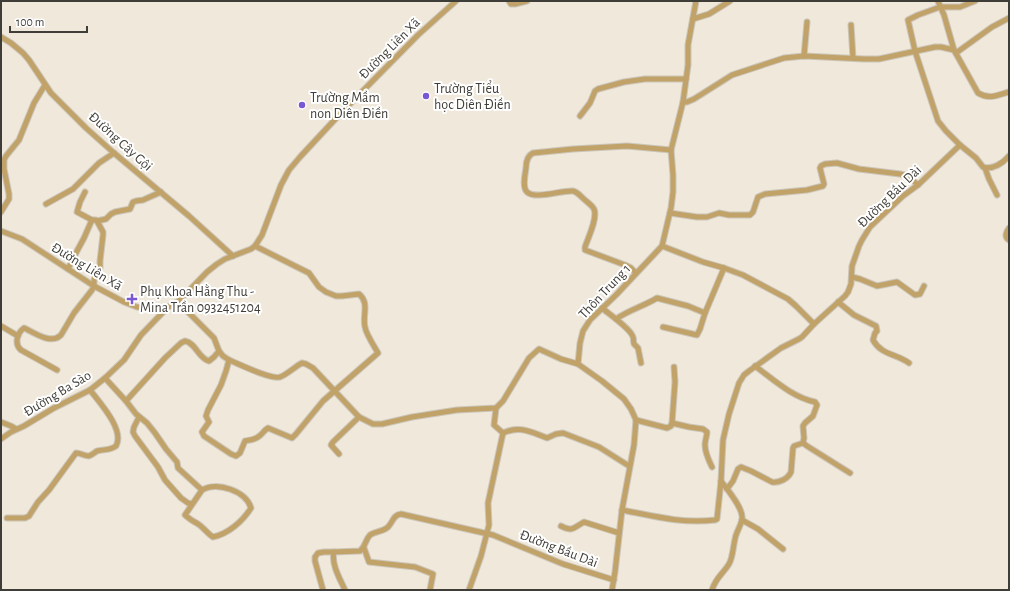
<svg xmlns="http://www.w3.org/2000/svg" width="1010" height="591" font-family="'Alegreya Sans',sans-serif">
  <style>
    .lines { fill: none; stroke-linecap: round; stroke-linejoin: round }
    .minor-casing { stroke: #ccc6ba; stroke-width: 7 }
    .minor { stroke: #c1a268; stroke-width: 5 }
    .poi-dot { fill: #7a58d2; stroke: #fff; stroke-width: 1.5 }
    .labels { text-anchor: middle; stroke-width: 4; stroke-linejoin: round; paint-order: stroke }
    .street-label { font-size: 14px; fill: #3f3d37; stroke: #fff }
    .poi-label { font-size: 14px; fill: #3f3d37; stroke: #fff; text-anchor: start }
  </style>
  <rect width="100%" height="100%" fill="#efe8db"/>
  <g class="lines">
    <defs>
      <g id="minor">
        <path d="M509,1l2,3h4l12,-3"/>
        <path d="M938,1l6,14 10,35 24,43c12,7 19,2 31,-1"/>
        <path d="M975,1l-15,6h-20l-22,8 -10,5 7,31 23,70 8,10 14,14 16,13 7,9c10,3 20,-4 26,-11"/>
        <path d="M693,19l16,-5 21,-13"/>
        <path d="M851,25l2,33"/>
        <path d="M1,37l10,6 12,10 6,7 22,33 35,35 28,25 75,63 44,40"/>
        <path d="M956,53l36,-26 17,-9"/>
        <path d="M804,56l3,-34"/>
        <path d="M683,102h4l7,-3 38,-24 52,-17 20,-2 60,3h15l56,-12h6l13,3"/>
        <path d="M580,116l10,-13 5,-12 3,-2 26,-7 21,-3h41"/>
        <path d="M985,168l4,11 8,16"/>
        <path d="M85,192l-5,10 -3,10 15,8"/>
        <path d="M46,204l27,-15 26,-26 15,-10"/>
        <path d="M1,212l8,-13v-5l-5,-25v-9l2,-4 13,-16 15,-37 11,-18"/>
        <path d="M670,213l27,4h10l12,-4 10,2h21l3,-3 5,-15 7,-3 42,-4 16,-4 1,-2 -4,-16 1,-2 4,-2 12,-1 22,6 41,5 8,2 10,9"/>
        <path d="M97,221l9,-2 5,-5 4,-2 15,-3 3,-7 3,-1 7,-1 18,-8"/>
        <path d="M1009,228c-3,4 -5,9 0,12"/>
        <path d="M1,231l21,8 72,47 30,16 13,5 10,1 21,-1 10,-5 29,-30 10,-8 8,-5 26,-10 4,-3 7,-11 19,-50 8,-15 11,-13 40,-43 78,-79 38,-34"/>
        <path d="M662,246l41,16 21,6 19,7 45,24 8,7 18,18"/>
        <path d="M636,273l-5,-5 -6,-3 -40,-15v-3c3,-9 13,-29 9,-38 -2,-4 -6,-6 -9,-9 -4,-3 -7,-8 -12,-9 -11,-1 -38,9 -46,1 -5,-5 -2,-17 -1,-24 0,-6 1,-12 7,-15l40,-4 54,-3 44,4"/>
        <path d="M852,277l8,2 17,7 20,-4 18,13 5,-1 4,-8"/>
        <path d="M178,302l36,36 5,13 4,5 6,4c10,4 42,20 51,17 5,-1 16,-11 22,-14l4,1 7,4 46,49 14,7h9l30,-7 45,-7 39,-2 7,-7 26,-43 10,-9 22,10 17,5"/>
        <path d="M838,302l16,13 22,11 1,5 -2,2 -2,7c8,15 24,14 36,23"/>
        <path d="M602,308c7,6 29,21 31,29 1,2 0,5 1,7l4,4 3,15"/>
        <path d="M616,319c13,-9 28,-13 41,-21l31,8 17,7"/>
        <path d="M1,326l17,10"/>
        <path d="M663,327l34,8 3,-6 5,-16 19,-45"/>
        <path d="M229,360l-3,11 -5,14 -13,25 -2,6 3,6 -7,10 2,4 27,18 5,2 4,-3 5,-12c4,-1 9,-1 13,-4 5,-3 5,-6 10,-9l24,10 4,-4 27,-33 55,-48c-4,-7 -12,-19 -13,-26 -3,-11 5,-24 -6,-33l-17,2h-6l-10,-4 -7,-5 -10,-14 -54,-27"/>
        <path d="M57,370l-36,-20c-7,-6 -4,-17 3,-22 11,5 27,17 37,7l13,-22 18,-23 2,-4v-5l1,-5 4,-4 1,-4v-7l3,-26v-3l-6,-11 -1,-1h-4l-1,2 -7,16 -7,13 -9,18"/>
        <path d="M105,378l21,23 10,13 11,9 8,10 11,16 11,13 1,6 24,22c15,-9 44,1 49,18 -8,13 -23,26 -38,29 -5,-3 -9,-9 -15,-13 -5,-3 -9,-5 -13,-9l17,-25"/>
        <path d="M126,401l39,-43 16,-15 4,-2c11,2 13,17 24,20l5,-4 5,-6"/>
        <path d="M139,417l-5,10 -1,5 2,4 23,31 7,13 16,18 7,5 4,1"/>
        <path d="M636,420l31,8 4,-2 1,-3 3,-41 -1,-15"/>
        <path d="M1,422l10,4 5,3"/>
        <path d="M672,423l17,4 14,2 4,3c0,4 -2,8 -2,13 0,7 4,16 7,22"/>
        <path d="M503,433c17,-8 28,-1 44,5l9,-4 7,-1 36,14 30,19"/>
        <path d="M1,439l10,-7 13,-6 30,-18 36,-18 15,-12 19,-18 17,-25 27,-28"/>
        <path d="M803,443l4,3 43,27"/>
        <path d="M339,454l-8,-9 2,-3 26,-25"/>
        <path d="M727,489l6,-8 5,-12 3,-2 10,4 21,11c7,1 16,-3 19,-10l2,-24 1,-2 9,-3 1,-5 -1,-12 2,-3 8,-7 4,-11 -2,-3c-23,-5 -41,-22 -60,-36"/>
        <path d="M622,510c31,6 61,14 93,10l2,-1 4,-38 2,-41 6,-26 10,-31 5,-8 5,-4 32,-23 18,-9 3,-2 12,-13 31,-28 3,-4 3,-8 1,-18 7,-20 3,-6 8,-13 33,-31 15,-11 42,-40"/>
        <path d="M7,518h18l4,-2 9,-14 11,-12 27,-37c5,0 8,3 13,3 3,-1 5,-3 8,-5 7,-2 12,0 19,-5 9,-16 -16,-43 -26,-56"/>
        <path d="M742,520l16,9 25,20"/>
        <path d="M561,526c12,6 12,2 23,-4l35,11"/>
        <path d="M364,548l5,14 46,5 18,7 -3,16"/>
        <path d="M323,590l-8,-29v-4l3,-4 6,-1h10"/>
        <path d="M345,590c-5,-11 -14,-26 -11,-38l26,-1c6,-5 5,-11 10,-16 5,-4 13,-3 18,-8 5,-5 5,-12 13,-13l92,21 70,29 51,16"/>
        <path d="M469,590l12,-34 8,-31 -1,-22 15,-70 -9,-8 2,-17"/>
        <path d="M612,590l3,-18 7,-62 12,-65 2,-25 -5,-11 -7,-10 -22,-18 -24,-17 2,-21 3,-12 7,-11 26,-25 46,-49 9,-38 2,-16v-17l-2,-25 12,-48 5,-37v-20l8,-44"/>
        <path d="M712,590c4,-13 11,-16 17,-26 4,-7 4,-17 6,-25 1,-7 6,-13 7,-20 2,-10 -15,-30 -21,-38"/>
      </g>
    </defs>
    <use href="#minor" class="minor-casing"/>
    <use href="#minor" class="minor"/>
  </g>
  <g class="poi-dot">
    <circle cx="426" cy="96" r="4"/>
    <circle cx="302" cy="105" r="4"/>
    <path d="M130 293h4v4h4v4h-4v4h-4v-4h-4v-4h4z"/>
  </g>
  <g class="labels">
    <g class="street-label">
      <text transform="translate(389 48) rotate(-45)" y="5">Đường Liên Xã</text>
      <text transform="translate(121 141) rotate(42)" y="5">Đường Cây Gội</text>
      <text transform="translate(889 196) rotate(-44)" y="5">Đường Bầu Dài</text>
      <text transform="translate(87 266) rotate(31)" y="5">Đường Liên Xã</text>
      <text transform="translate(604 291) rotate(-47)" y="5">Thôn Trung 1</text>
      <text transform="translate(57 393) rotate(-31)" y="5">Đường Ba Sào</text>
      <text transform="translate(559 548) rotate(21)" y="5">Đường Bầu Dài</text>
    </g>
    <g class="poi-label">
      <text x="434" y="93">Trường Tiểu<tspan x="434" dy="16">học Diên Điền</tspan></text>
      <text x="310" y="102">Trường Mầm<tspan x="310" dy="16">non Diên Điền</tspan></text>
      <text x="140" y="296">Phụ Khoa Hằng Thu -<tspan x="140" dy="16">Mina Trần 0932451204</tspan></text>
    </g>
  </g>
  <rect width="1010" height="591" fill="none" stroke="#3f3d37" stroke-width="4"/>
  <path d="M10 26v6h77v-6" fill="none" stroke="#3f3d37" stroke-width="2"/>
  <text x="16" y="26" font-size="12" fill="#3f3d37" stroke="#ffffff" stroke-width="3" paint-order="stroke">100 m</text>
</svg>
